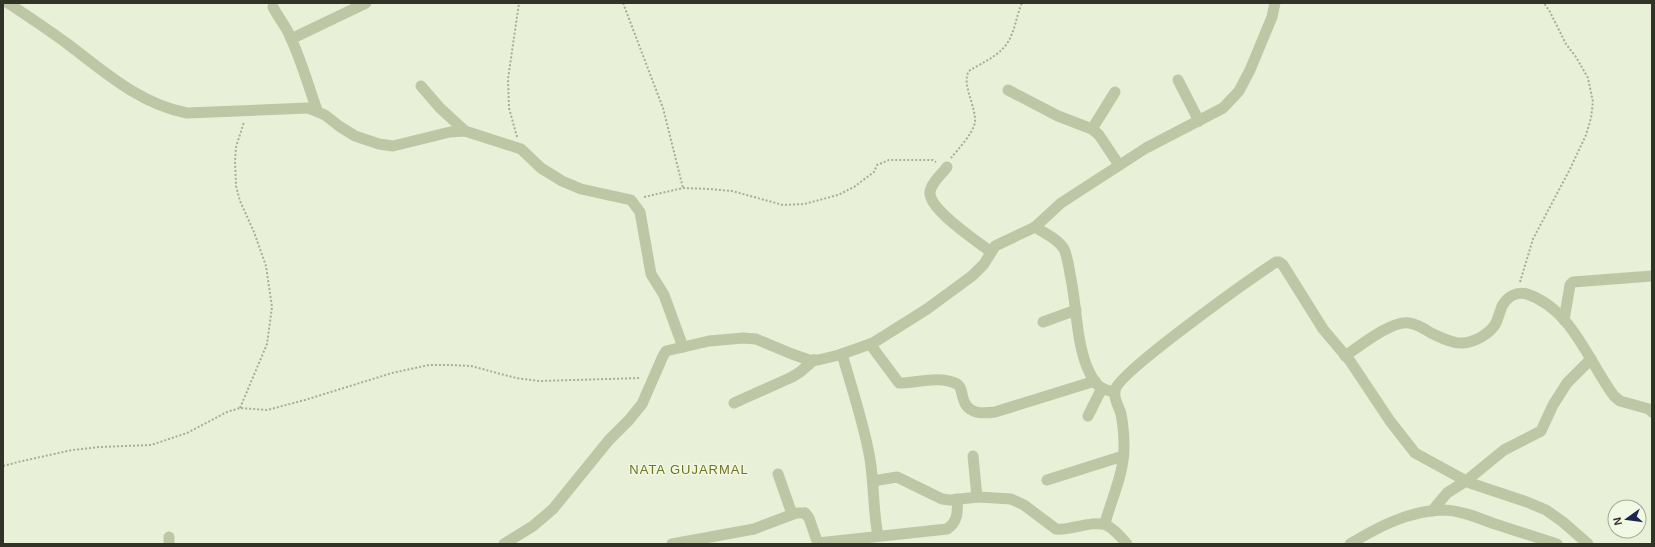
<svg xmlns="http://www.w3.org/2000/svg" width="1655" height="547" font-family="Helvetica,sans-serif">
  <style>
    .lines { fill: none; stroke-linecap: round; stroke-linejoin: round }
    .path { stroke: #a9af8d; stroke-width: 2; stroke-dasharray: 2 2; stroke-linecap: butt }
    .minor { stroke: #bec7a5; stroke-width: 11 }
    .tertiary { stroke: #bec7a5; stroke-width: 11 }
    .labels { text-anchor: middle; stroke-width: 3; stroke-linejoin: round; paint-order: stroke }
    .quarter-label { font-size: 13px; letter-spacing: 1px; fill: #707320; stroke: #f1f8e4 }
  </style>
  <rect width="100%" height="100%" fill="#e8f0d8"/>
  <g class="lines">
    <g class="path">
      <path d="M623,3l40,105 20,80"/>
      <path d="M517,137l-8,-29 -1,-29 11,-76"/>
      <path d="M951,158c7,-9 22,-24 24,-36 1,-16 -14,-39 -6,-51 16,-10 35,-17 42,-35 5,-11 6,-22 11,-33"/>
      <path d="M644,197l39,-9 26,1 23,2 51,14 21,-1 34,-9 16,-8 20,-15 3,-7 12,-5h44l3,2"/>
      <path d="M1520,282l13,-43 37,-70 16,-34 5,-17 2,-16 -5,-24 -12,-21 -10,-13 -16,-32 -6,-9"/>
      <path d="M240,408l27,-64 5,-37 -6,-41 -12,-34 -14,-31 -4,-15 -1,-25 1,-14 8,-25"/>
      <path d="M3,466l15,-4 54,-12 28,-3 51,-2 36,-12 40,-21 13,-4 27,2 38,-10 87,-27 37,-8h21l21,1 45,12 23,3 102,-3"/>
    </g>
    <g class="minor">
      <path d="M8,3c21,14 41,27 61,42 37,28 71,59 118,68l121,-5 17,7 14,11 16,10 24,8 14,2 57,-14 15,-1 56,18 20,19 21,13 19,8 50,11 9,12 11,62 13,21 19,52"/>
      <path d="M273,7c5,10 12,18 16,27 12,25 19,51 28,76"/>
      <path d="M291,39l75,-36"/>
      <path d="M1178,80l21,41"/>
      <path d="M421,86l19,22 25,23"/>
      <path d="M1008,90l50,26 34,13 7,6 20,30"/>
      <path d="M1092,129l23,-37"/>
      <path d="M947,167c-5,7 -16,16 -17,25 -2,17 47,49 61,60"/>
      <path d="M1035,227c9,6 23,12 29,22 4,9 5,20 7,30 6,30 5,60 16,88 3,7 7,16 13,20 4,3 10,4 15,5"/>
      <path d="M1564,320l6,-35 3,-3 79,-6"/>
      <path d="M1043,322l33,-12"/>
      <path d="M870,344l29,39c18,0 40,-8 58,1 5,3 4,8 6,14 4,16 18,16 32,14l100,-31"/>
      <path d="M842,354c10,35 22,70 28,105 4,25 3,51 8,77"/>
      <path d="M1345,356c15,-10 47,-36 64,-33 7,1 16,6 22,10 9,4 22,11 32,10 12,-1 27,-9 33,-20 2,-5 4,-11 6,-17 5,-9 14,-15 25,-12 45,15 61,67 87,102l6,5 29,8 3,3"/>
      <path d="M734,403l58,-26 8,-5 14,-12"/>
      <path d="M1088,416l14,-28"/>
      <path d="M973,456l4,41"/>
      <path d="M778,474l14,40"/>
      <path d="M1047,480l76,-24"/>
      <path d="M873,481l24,-4 45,22 8,1 29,-3 32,2 13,6 32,24c7,1 13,-1 19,-2 30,-6 32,-6 52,17"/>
      <path d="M1432,511l15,-18 19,-12 38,-31 37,-19 12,-26 14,-22 24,-24"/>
      <path d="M805,513l4,5 9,26"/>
      <path d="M1105,523c7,-25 19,-50 19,-76 0,-11 -1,-23 -3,-33 -2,-8 -8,-15 -6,-24 5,-19 137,-112 161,-128h3l4,3 40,64 27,32 40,60 25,32 55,30 57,19 19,8 17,12 25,22"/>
      <path d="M169,537v7"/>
      <path d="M818,543l129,-14c11,-7 11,-18 10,-30"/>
      <path d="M504,544l29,-18 20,-17 56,-69 20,-20 13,-16 21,-48 3,-5 43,-10 34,-3 13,1 36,15 17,6h9l21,-5 34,-12 54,-34 45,-33 12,-12 11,-18 40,-19 26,-24 85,-55 77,-40 16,-17 11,-21 22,-53 3,-14"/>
      <path d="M1350,544c28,-17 58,-33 92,-34 17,0 34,7 50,13 22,7 43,14 65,21"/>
    </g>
    <path class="tertiary" d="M672,544l82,-15 42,-16h9"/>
  </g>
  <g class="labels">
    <g class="quarter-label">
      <text x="689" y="474">NATA GUJARMAL</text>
    </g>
  </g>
  <rect width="1655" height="547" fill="none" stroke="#313326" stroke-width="8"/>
  <g transform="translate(1627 519) rotate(256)"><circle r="19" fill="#f1f8e4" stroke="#a4a998"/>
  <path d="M0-3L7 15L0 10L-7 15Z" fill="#1d2552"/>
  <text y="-6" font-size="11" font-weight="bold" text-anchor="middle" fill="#313326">N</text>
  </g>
</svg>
